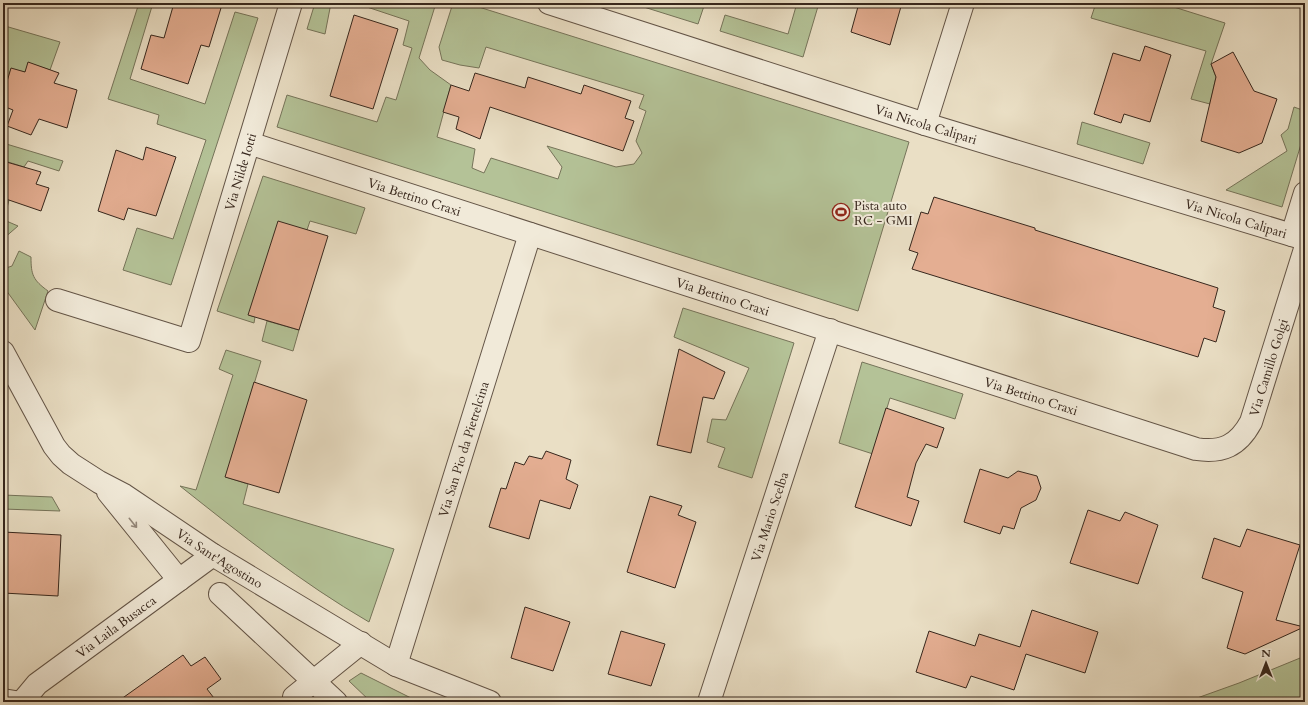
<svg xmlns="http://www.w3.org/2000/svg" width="1308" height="705" font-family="Cardo,serif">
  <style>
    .green { fill: #b4c297; stroke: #76745a }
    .building { fill: #e4ae92; stroke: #37271d }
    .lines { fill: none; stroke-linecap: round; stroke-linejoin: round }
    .minor-casing { stroke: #645547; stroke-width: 24 }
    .minor { stroke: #f1ead9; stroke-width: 22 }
    .oneway { stroke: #94887b }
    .labels { text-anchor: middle; stroke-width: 4; stroke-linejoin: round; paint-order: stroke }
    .street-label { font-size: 13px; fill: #37271d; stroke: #f1ead9 }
    .poi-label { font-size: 13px; fill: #37271d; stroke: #f1ead9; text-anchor: start }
  </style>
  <rect width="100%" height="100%" fill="#eadfc5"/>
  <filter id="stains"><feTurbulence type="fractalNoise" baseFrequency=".005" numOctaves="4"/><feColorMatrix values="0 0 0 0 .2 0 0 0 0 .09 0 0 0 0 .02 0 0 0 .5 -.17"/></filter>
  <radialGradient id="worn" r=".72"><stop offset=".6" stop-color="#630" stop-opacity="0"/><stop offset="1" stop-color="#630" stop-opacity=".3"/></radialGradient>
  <g class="green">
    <path d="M139,3h14l-23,76 75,25 30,-92 23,6 -87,267 -48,-15 14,-42 36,11 33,-99 -49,-16 2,-9 -51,-16z"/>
    <path d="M315,3h16l-6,31 -18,-5z"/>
    <path d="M355,3h81l-17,55 11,12 21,15 -14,52 38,12 -3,19 12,5 7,-15 67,21 4,-12 -15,-21 69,21 18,-3 8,-11 -6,-12 10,-30 -7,-3 5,-13 -158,-48 -7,21 -19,-3 -18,-5 -3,-13 14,-44h13l443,139 -51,169 -581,-184 10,-32 90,27 9,-25 10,3 16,-52 -9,-3 6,-24z"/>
    <path d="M631,3h74l-7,21z"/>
    <path d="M797,3h22l-16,54 -83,-26 5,-16 63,19z"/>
    <path d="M1096,3h65l64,20 -14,41 5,13 -6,27 -19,-5 15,-48 -115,-33z"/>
    <path d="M5,26l55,16 -10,28 -21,-7 -4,9 -14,-3 -8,26v-62z"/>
    <path d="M1294,107l11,4v20l-23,76 -56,-17 61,-39 -6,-16 7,-6z"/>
    <path d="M1082,122l68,21 -7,21 -66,-20z"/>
    <path d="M3,143l60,18 -4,10 -31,-10 -4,6 -19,-6 -2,3z"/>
    <path d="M263,176l102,32 -9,26 -46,-13 -3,9 -58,85 6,2 -1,6 -37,-12z"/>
    <path d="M3,198l6,2 -5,20 14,6 -15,13z"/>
    <path d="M19,251l12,6c0,18 2,23 17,34l-13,39 -32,-44v-17l9,-3z"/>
    <path d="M683,308l111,35 -42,135 -34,-11 7,-19 -18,-6 5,-23 14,1 23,-52 -75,-31z"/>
    <path d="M267,321l32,9 -6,21 -31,-10z"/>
    <path d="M226,350l35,11 -35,116 22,7 -5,20 151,45 -25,73c-69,-40 -127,-87 -189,-136l16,4 37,-115 -14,-6z"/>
    <path d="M862,362l101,32 -8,25 -65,-21 -17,56 -34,-11z"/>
    <path d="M3,495l49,2 8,14 -57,-2z"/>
    <path d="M1305,656v46h-119l53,-19z"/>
    <path d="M361,673l58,29h-48l-22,-21z"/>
  </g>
  <g class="building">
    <path d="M174,3h32l15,5 -12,39 -8,-2 -13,39 -47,-15 10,-34 13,3z"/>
    <path d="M859,3h43l-12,42 -39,-13z"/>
    <path d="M354,15l44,14 -25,80 -43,-13z"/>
    <path d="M1145,46l26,9 -21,67 -26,-8 -3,9 -27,-9 19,-61 27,8z"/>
    <path d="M1233,52l21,39 23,8 -15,44 -23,10 -38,-12 15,-64 -5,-13z"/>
    <path d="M28,62l31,11 -5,10 23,7 -10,38 -28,-9 -8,16 -24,-9 6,-16 -10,-4v-11l8,-27 14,4z"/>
    <path d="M475,73l50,15 3,-11 53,17 3,-9 47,16 -6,17 9,3 -11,30 -133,-44 -10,32 -24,-10 3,-12 -16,-5 8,-27 18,6z"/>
    <path d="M146,147l30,10 -20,59 -28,-8 -4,12 -26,-9 18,-61 27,10z"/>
    <path d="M3,161l38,11 -5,12 13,4 -8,23 -38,-13z"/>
    <path d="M934,197l101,31v2l183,58 -5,19 12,4 -9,31 -12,-4 -6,19 -286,-88 6,-16 -9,-3 12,-38 7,2z"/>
    <path d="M278,221l50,15 -29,94 -51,-15z"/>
    <path d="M679,349l46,23 -11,27 -11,-2 -12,56 -34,-8z"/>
    <path d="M254,382l53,18 -28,93 -54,-16z"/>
    <path d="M886,408l58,20 -7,20 -11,-4 -10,19 -9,34 12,4 -8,25 -56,-19z"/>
    <path d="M546,451l25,9 -5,19 12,6 -8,24 -30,-9 -11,39 -40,-12 12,-39 5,1 9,-27 9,3 5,-9 13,3z"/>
    <path d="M980,469l28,9 10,-7 19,5 4,12 -5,12 -15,8 -7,21 -11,-3 -3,8 -36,-12z"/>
    <path d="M650,496l32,10 -4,9 18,7 -21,66 -48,-16z"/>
    <path d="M1088,510l32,11 5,-9 33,13 -20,59 -68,-21z"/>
    <path d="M1247,529l53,16 -24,75 28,7 -59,27 -18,-6 16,-56 -41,-14 12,-40 26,9z"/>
    <path d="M3,532l58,3 -3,61 -55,-3z"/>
    <path d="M525,607l45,15 -17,49 -42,-13z"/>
    <path d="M1032,610l66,22 -13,41 -59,-19 -12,36 -43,-14 -5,12 -50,-16 13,-41 46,15 4,-12 41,13z"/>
    <path d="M621,631l44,13 -14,42 -43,-12z"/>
    <path d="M183,655l8,11 14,-9 16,22 -14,10 10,13h-100z"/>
  </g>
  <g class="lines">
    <defs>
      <g id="minor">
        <path id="s1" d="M549,3l376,121 380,115"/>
        <path d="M925,124l38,-121"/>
        <path id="s2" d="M249,143l947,306c26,4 42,-3 55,-27l54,-173"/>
        <path d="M1292,235l13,-42"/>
        <path id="s3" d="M57,300l132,41 102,-338"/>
        <path id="s4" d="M3,352l51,94 7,9 10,9 28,18 25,13 89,60 183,110 94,37"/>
        <path d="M108,492l71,88"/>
        <path d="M220,594l116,108"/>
        <path id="s5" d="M396,665l134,-431"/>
        <path d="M294,697l67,-54"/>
        <path d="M3,700l12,2"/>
        <path id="s6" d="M22,702l15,-18 176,-129"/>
        <path id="s7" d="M709,702l121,-372"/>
      </g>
    </defs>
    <use href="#minor" class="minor-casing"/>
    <use href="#minor" class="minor"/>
  </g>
  <defs><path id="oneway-shaft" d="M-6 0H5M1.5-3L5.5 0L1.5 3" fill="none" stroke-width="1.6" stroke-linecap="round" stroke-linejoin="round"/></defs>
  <use class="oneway" href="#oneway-shaft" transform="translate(133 523) rotate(51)"/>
  <defs>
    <symbol id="stadium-ring" viewBox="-11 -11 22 22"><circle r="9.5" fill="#f1ead9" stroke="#8f2418" stroke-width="1.5"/><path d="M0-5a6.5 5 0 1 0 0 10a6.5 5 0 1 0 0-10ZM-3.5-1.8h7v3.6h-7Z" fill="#8f2418"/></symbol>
  </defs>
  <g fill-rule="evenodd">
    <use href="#stadium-ring" x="831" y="202" width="20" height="20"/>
  </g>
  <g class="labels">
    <g class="street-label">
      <text dy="5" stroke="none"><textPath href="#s1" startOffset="396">Via Nicola Calipari</textPath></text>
      <text dy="5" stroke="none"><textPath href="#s3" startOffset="315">Via Nilde Iotti</textPath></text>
      <text dy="5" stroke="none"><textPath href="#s2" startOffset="174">Via Bettino Craxi</textPath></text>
      <text dy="5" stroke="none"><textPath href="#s1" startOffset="720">Via Nicola Calipari</textPath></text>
      <text dy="5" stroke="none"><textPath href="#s2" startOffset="498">Via Bettino Craxi</textPath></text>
      <text dy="5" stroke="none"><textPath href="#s2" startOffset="1119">Via Camillo Golgi</textPath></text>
      <text dy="5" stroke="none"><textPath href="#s2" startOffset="822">Via Bettino Craxi</textPath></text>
      <text dy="5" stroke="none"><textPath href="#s5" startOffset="226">Via San Pio da Pietrelcina</textPath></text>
      <text dy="5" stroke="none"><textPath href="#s7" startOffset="195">Via Mario Scelba</textPath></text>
      <text dy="5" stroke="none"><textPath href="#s4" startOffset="308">Via Sant'Agostino</textPath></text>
      <text dy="5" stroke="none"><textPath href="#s6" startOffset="121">Via Laila Busacca</textPath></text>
    </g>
    <g class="poi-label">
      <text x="854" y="210">Pista auto<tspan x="854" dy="15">RC - GMI</tspan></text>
    </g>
  </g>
  <rect width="1308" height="705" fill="none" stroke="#eadfc5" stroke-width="16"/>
  <rect x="4" y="4" width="1300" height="697" fill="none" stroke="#37271d" stroke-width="2"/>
  <rect x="8" y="8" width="1292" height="689" fill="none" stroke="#37271d"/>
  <g transform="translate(1266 663)" stroke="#f1ead9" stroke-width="3" paint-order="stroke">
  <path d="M0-3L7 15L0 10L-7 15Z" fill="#37271d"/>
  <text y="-6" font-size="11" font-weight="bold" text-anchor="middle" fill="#37271d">N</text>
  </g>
  <rect width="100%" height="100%" filter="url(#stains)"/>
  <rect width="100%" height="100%" fill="url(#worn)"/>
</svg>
